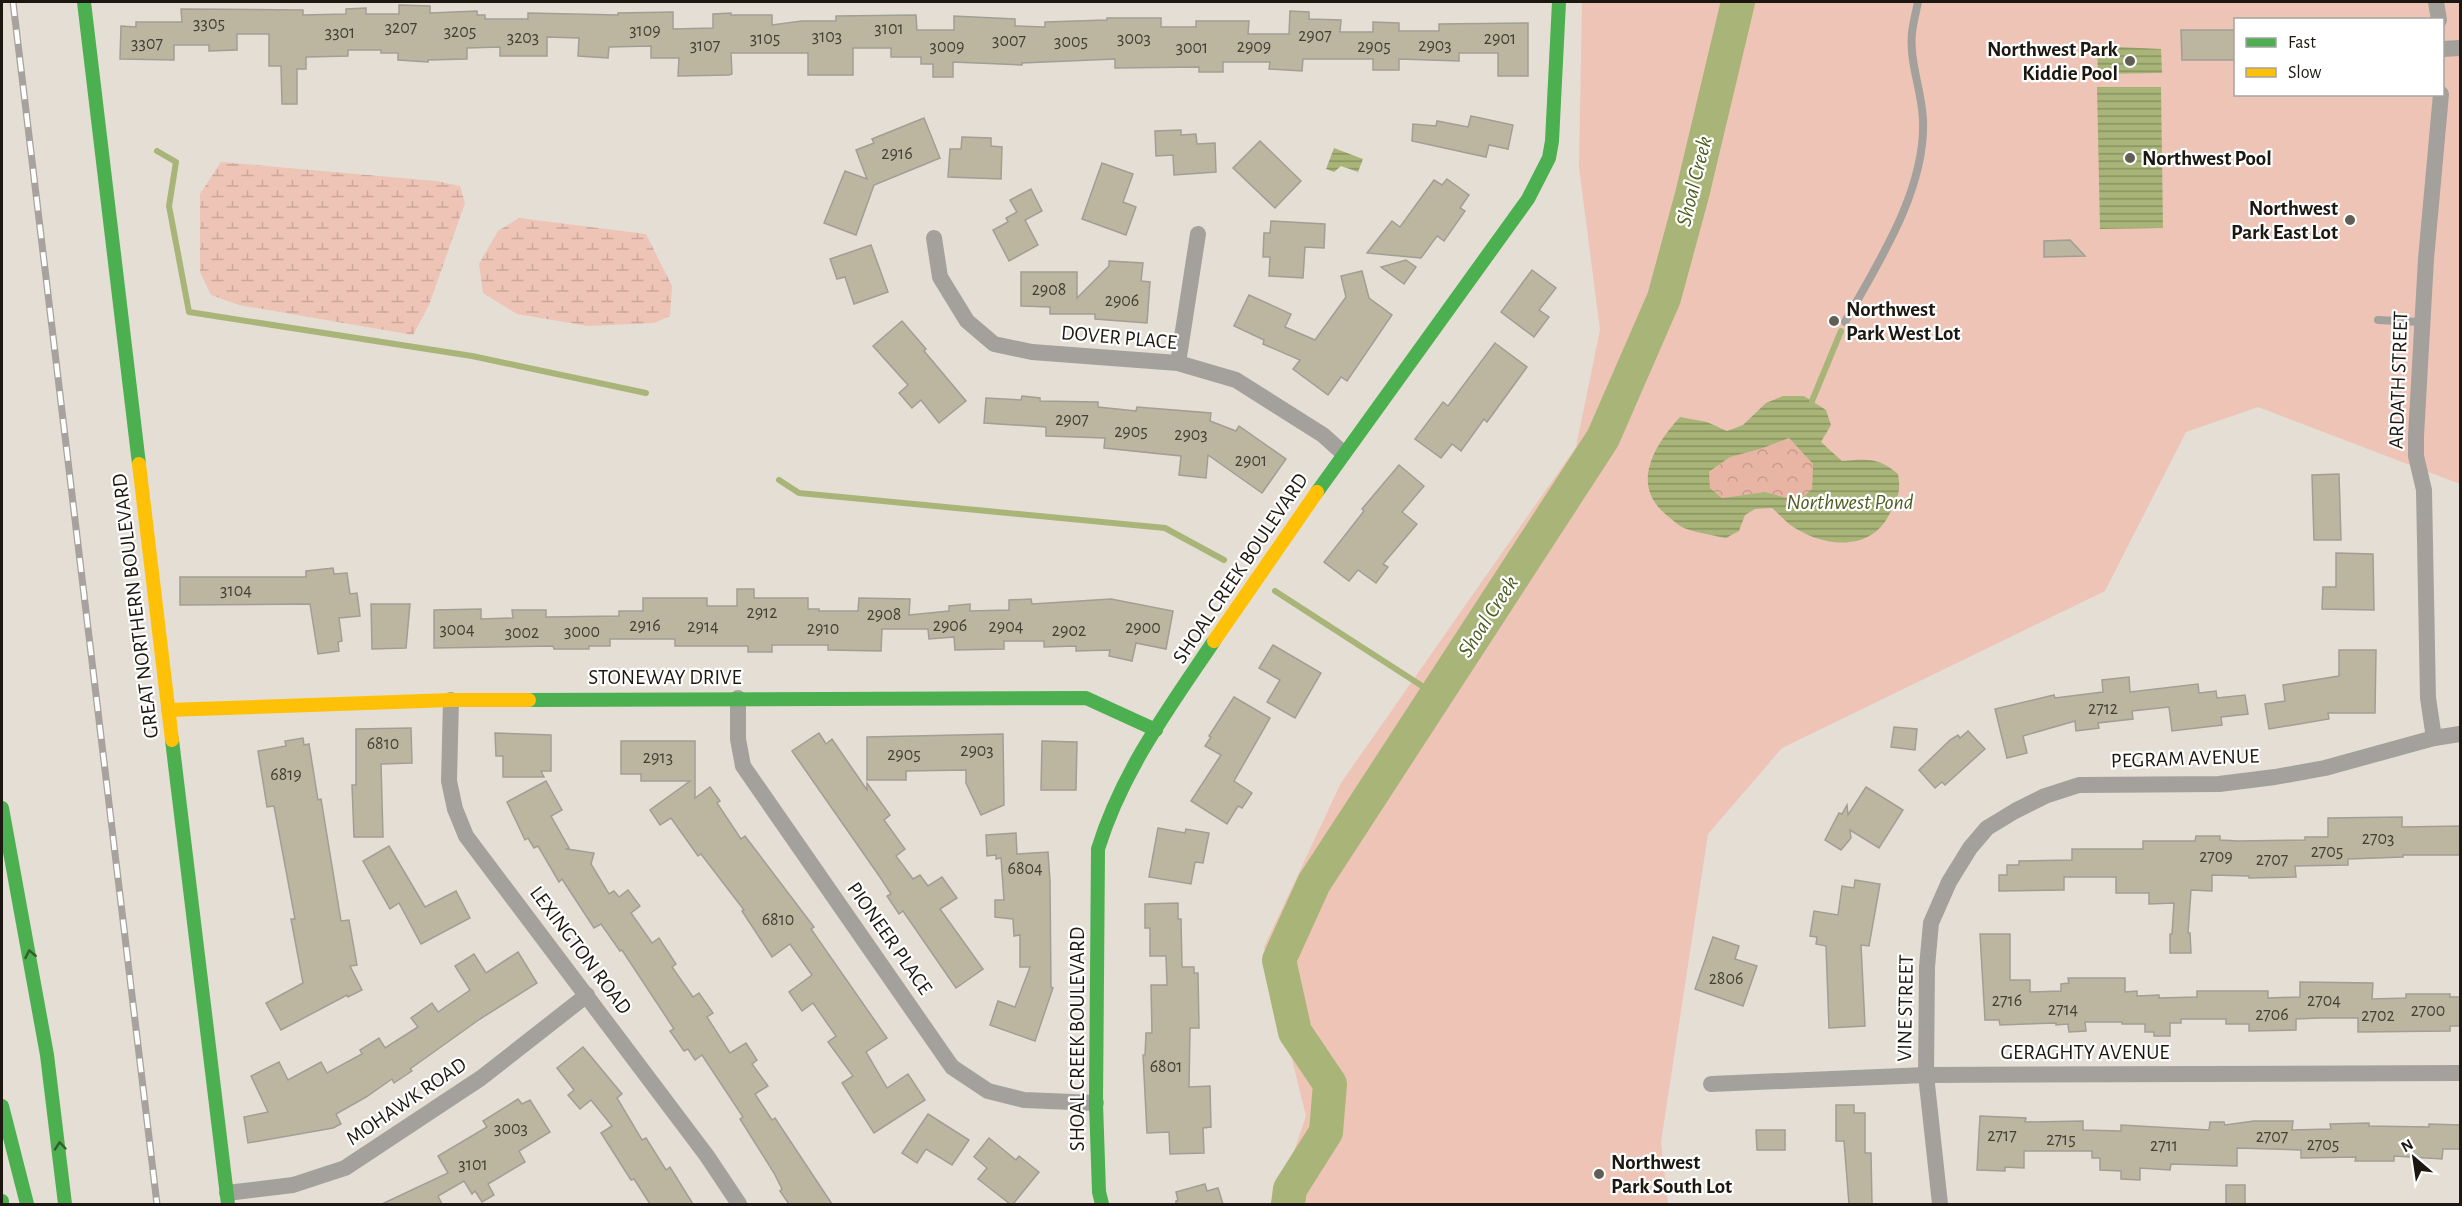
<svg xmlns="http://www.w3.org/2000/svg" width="2462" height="1206" font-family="'Alegreya Sans',sans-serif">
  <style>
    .green { fill: #edc4b6; fill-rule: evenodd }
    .forest { fill: url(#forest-crowns) }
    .wetland { fill: url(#wetland-marsh) }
    .water { fill: url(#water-rules); fill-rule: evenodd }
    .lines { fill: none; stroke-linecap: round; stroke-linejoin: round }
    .stream { stroke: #a9b578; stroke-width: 6 }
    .river { stroke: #a9b578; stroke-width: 34 }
    .building { fill: #bcb59f; stroke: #a19e96; stroke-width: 1.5 }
    .lane { stroke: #a4a19d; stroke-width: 8 }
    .street { stroke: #a4a19d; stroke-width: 16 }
    .fast { stroke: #4caf50; stroke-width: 14 }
    .slow { stroke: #ffc107; stroke-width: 14 }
    .rail-casing { stroke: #a7a29d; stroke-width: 7 }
    .rail { stroke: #fff; stroke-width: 4.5; stroke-dasharray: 14; stroke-linecap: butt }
    .oneway { stroke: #325c2d }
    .poi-dot { fill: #625d55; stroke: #fff; stroke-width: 2 }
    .labels { text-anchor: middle; stroke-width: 4.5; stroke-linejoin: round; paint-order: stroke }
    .number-label { font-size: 18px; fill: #443f34 }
    .poi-label { font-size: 21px; font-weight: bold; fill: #1c1811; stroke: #fff; text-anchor: start }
    .street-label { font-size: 21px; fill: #1c1811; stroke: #fff }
    .water-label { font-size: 22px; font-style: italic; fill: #4f5d21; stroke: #fff }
  </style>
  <defs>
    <pattern id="forest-crowns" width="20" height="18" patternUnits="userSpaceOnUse" patternTransform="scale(1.5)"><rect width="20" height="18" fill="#e8b5a4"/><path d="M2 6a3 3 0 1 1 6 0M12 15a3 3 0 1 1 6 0" fill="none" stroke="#c69b8c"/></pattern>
    <pattern id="wetland-marsh" width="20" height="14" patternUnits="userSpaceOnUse" patternTransform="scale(1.5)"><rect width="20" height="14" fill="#edc4b6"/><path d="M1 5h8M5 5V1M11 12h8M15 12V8" fill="none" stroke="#cba89b"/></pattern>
    <pattern id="water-rules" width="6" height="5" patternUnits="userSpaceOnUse" patternTransform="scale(1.5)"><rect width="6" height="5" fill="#a9b578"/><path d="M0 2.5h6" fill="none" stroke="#899261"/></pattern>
  </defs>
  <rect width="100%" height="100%" fill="#e5ded4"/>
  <path class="green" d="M1582,2h878v482l-202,-77 -72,25 -81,159 -323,157 -74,86 -47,308 7,62h-392l30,-88 -42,-169 77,-164 235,-336 24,-117 -21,-163zM2236,20h206v74h-206z"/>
  <path class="forest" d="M1789,438l24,26 -1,25 -14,12 -33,-9 -43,6 -12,-10 -1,-15 21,-16 30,-8z"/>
  <g class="wetland">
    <path d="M221,162l215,19 24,5 5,17 -36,102 -16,30 -174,-30 -28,-10 -11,-23v-78z"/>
    <path d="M519,218l127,16 26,52 -2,30 -16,7 -66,3 -71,-12 -34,-21 -4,-29 19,-33z"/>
  </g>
  <g class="water">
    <path d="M2097,46l64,3 1,24 -64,1z"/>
    <path d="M2097,87h64l2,141 -63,1z"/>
    <path d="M1334,148l29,11 -5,13 -17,-6 -7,6 -8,-3z"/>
    <path d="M1783,396h21l22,14 5,15 -10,17 21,19c24,-2 37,-4 56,13 3,18 0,23 -8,39 -19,41 -70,34 -101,11 -6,-5 -11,-11 -17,-16l-17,1 -10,6 -6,16 -13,7c-14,-3 -29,-5 -42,-10 -5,-2 -10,-7 -15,-11 -40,-30 -16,-70 11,-100l27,5 20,9 16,-6 23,-22zM1789,438l24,26 -1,25 -14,12 -33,-9 -43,6 -12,-10 -1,-16 21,-15 30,-8z"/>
  </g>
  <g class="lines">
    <g class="stream">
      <path d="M157,151l19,11 -7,44 20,106 283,44 174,37"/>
      <path d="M1812,401l29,-70"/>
      <path d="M779,480l20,13 366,35 59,32"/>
      <path d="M1275,591l161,104"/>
    </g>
    <path class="river" d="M1288,1204l2,-15 36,-57 4,-48 -35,-52 -16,-72 35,-77 289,-445 61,-140 28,-103 46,-193"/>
  </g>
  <g class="building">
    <path d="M399,5l31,1v7l47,-2v4h8v4h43v-6l90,2v-2l55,-1v17l40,-1v-14l18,-1v2h41v10l30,-4h34v-5l80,-1 1,15h37v-14l61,3v7l30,1v-5l62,-2v-2h54v9h35v-6h53l-1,13h41l1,-23 19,1v7l32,1 -1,12h33v-10l26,1v8h40v-7l89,-1v53h-30v-23h-39v8l-60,-2v11h-26v-11h-70l-1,12 -33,-2 1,-7h-47v10h-24v-5l-84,1v-9l-93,4v2l-69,-3v15h-20v-13h-12v-7h-30v-9h-38v27h-45v-22h-77l1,21 -3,1 -51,1 1,-18h-28v-12l-42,1 -1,11 -30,-2 1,-18 -32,-1v19h-47v-9l-33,1v11l-39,1v2l-30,-2v-7h-17v-3h-33v6l-42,1v12h-9v35h-15l-1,-38h-12v-32h-32v16l-28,1v-6h-35v15l-54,-1 1,-33 15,1v-5h46l-1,-13 122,1v5l43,-1v-5l20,-1v6h33z"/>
    <path d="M2181,30h54v30h-53z"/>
    <path d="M1471,116l42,9 -5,24 -19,-4 -3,12 -74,-16 1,-17 23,2 1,-5 31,6z"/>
    <path d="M924,118l16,40 -66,27 -18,50 -32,-12 21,-52 22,8 -11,-29 18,-7 -2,-4z"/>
    <path d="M1181,130v5l15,-1 1,10 18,-1 1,29 -42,3 -1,-20 -17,1 -1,-25z"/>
    <path d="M962,137l29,1v8l11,1 -1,32 -53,-2 2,-28h11z"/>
    <path d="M1260,141l41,40 -26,27 -42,-40z"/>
    <path d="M1102,163l31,11 -10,28 13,5 -10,28 -44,-16z"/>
    <path d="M1447,179l22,16 -9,13 5,3 -21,30 -7,-5 -16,22 -54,-5 25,-32 8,6 34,-47 8,5z"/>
    <path d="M1031,189l11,22 -17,9 13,25 -29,16 -16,-31 15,-8 -2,-4 11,-6 -7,-12z"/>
    <path d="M1271,221l54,3 -1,24 -19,-1 -2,31 -34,-2 1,-19h-7l1,-24h6z"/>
    <path d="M2070,240l15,16 -41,1v-16z"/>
    <path d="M871,245l17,47 -34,12 -9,-27 -8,2 -7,-20z"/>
    <path d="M1406,260l10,7 -12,17 -23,-17z"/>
    <path d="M1109,261l34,2 -2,18 9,1 -3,41 -52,-4v-5h-45v-7l-29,-1v-34h56v26l32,-32z"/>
    <path d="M1532,270l24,18 -17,22 10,7 -15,20 -33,-25z"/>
    <path d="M1362,271l7,27 23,17 -45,66 -6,-4 -13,18 -35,-26 7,-9 -37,-16 1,-4 -30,-14 15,-31 42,19 -6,13 30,13 31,-43 -5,-21z"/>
    <path d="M902,321l24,28 -2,2 42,50 -27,22 -18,-23 -9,8 -13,-15 9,-8 -35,-39z"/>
    <path d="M1495,343l32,24 -40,55 -3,-3 -23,32 -9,-7 -11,14 -26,-19 28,-37 5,4z"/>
    <path d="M1022,396l18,2v3l58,1v5l38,4 1,-4 74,6 -1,8 26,10 3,-5 47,33 -24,34 -54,-38 -2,23 -27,-3 2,-19 -77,-8 1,-10 -59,-2v-9l-62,-4 2,-25 35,2z"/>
    <path d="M1399,465l25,21 -22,26 15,12 -34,40 5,3 -12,16 -18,-13 -9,11 -25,-19 40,-51 -2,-2z"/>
    <path d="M2339,474l2,66h-27l-2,-65z"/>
    <path d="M2336,553l37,1 1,56 -52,-1 1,-22h13z"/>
    <path d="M333,568l1,6 13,-1 3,21 7,-1 3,23 -21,2 3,23 -4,1 1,9 -21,3 -8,-50 -130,1v-28h126v-6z"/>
    <path d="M737,589h17v9h54v11h11v2h39l1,-13 51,1 -1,16 40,-4v-5l21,-2v7l39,-1v-10l22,-1 1,5 79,-5 62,12 -7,38 -30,-6 -4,18 -23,-5 1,-6 -34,1v-5l-32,1v-6h-40v8l-49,1 -1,-13 -25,2 -1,-10h-46l-1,22 -53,-1v-5h-56v7h-24v-6h-73v-7h-65v7h-21v3h-35l-1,-3 -119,2v-38l47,-1v10l32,-1 -1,-8h34v7h2l71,-1v-5h24v-13h64v8h30z"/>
    <path d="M371,604h39l-4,44 -34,1z"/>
    <path d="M1273,645l48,28 -26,45 -28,-16 13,-22 -21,-12z"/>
    <path d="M2339,650h37l-1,63h-47l1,6 -60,10 -4,-25 20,-3 -2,-16 56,-9z"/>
    <path d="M2129,677l1,15 68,-8 1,9 17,-2 1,7 28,-3 3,19 -27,3 1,8 -50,6 -3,-24 -37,4 1,8 -35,4 1,5 -23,3 -1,-10 -52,15 4,17 -20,5 -12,-49 59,-14 1,3 48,-6 -1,-12z"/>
    <path d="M1234,697l36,21 -36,63 18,12 -10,15 -4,-2 -11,18 -36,-23 30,-46 -16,-9 6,-9 -2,-1z"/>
    <path d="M1894,727l23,2 -2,21 -24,-3z"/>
    <path d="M411,728l1,35 -31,1 2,73h-29l-2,-52h4v-56z"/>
    <path d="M1968,731l17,18 -40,36 -3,-3 -7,6 -16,-18 31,-30 8,-5 2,3z"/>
    <path d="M495,733l56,2v36h-10l3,6h-41v-21h-7z"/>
    <path d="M819,733l7,11 6,-5 35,51v-7l23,32 -6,5 21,29 -9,7 17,23 7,-4 8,11 14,-9 15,21 -17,11 43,60 -27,19 -53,-77 -4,3 -12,-18 4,-2 -9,-14 -90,-129z"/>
    <path d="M1003,734l1,71 -23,10 -15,-32v-13l-60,1v9h-39v-43z"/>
    <path d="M303,738l1,7 5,-1 9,56 3,-1 20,122 8,-1 8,45 -7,1 12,24 -14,7 -1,-2 -66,35 -15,-27 37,-20 -12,-64h4l-21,-113 -7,1 -9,-56 28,-5 -1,-5z"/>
    <path d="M621,741h74v57l15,-11 10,14 -3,2 24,36 4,-3 69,91 -3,2 76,109 -21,14 21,36 21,-14 17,26 -51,33 -32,-50 11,-7 -25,-34 8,-6 -23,-33 -11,8 -13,-19 23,-17 -22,-31 -18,13 -30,-46 2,-1 -43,-56 -3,2 -27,-38 -11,7 -10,-15 40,-29h-49v-7h-20z"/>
    <path d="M1042,741l35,1 -1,48h-35z"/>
    <path d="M546,781l16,29 -11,6 18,32 -2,1 27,4 -3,11 18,30 5,-3 5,6 9,-7 12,16 -9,7 21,30 7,-5 17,26 -4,3 21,30 6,-4 14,20 -6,4 23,36 16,-10 11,17 -5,4 16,22 -13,8 17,26 3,-2 57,86h-43l-9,-13 2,-2 -8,-16 -34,-54 3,-2 -41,-62 -7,5 -7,-11 -4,2 -14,-20 4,-2 -52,-79 -2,1 -19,-27 -7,4 -32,-49 -3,3 -21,-36 -4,2 -6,-10 -3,2 -18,-38z"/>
    <path d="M1866,787l37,23 -24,38 -29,-18 1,8 -10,12 -16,-10 14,-27 3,1 5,-9 1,10z"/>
    <path d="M2402,817v10l58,-1v29h-57v2l-55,2v6l-53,1 1,11 -47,1v-2l-37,-1v16l-21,-1 -3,43h2l1,20h-21v-19h2l2,-31 -25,1v-11h-33v-16h-52v13l-65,1v-16h8v-10h12v-4l53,-1v-11h71v-8h52l1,-5h24v4l18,1 67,-1v-3h23v-19z"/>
    <path d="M1158,828l27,5 1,-4 23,4 -6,30 -8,-1 -4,22 -42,-7z"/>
    <path d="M1016,833l1,21 31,-2 2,29 1,106 2,1 -18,53 -45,-16 8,-24 17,6 15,-40h-10v-32l-6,1 -1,-17 -18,-2v-17h9l-3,-42 -5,1v-4l-9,1 -1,-21z"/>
    <path d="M389,846l36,61 31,-16 14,27 -49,26 -22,-41 -9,6 -27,-48z"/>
    <path d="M1855,880l25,4 -11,62 -8,-1 4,81 -36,2 -3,-82 -10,-2 1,-7 -7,-1 4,-25 24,4 4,-29 12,2z"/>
    <path d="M1178,903v16h3l1,48h12v6h4l1,55h-9l-1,59 21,-1 1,41 -8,1 1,25 -34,1 -1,-22 -22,1 -4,-78h2l1,-22h6l-1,-48h16l-1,-29h-16v-28h-5v-24z"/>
    <path d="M1980,934h30v46h20v12l31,-1v-7l8,-1 -1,-5h57v14l12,-1v5l22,-1v3l38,-1v-6h71v7l32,-1v-15l73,1 -1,16 34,-1v-4h44v3h10v29h-10v5l-92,1v-14h-39l-23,1v11l-47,1v-7h-23v-5h-45v4h-11v13h-16v-4h-9v-8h-23v-2h-37l1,9 -17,1 -1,-8 -12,1v-2l-56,2 -1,-5h-14z"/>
    <path d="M1713,937l26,9 -4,13 22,7 -14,40 -48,-17z"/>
    <path d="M518,952l19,31 -57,36 -70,50 2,2 -18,12 -2,-4 -26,18 -30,17 5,10 -8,4 -85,15 -4,-26 24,-5 -17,-36 28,-14 9,18 33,-18 6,11 35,-19 -2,-4 19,-12 6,10 33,-21 -7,-9 21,-15 6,9 32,-22 -15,-24 19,-12 12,19z"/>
    <path d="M583,1047l39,47 -5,4 25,42 4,-2 20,32 4,-3 23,37h-43l-16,-25 -3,1 -30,-47 11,-7 -21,-26 -11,9 -12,-14 6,-5 -17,-22z"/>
    <path d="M518,1099l4,5 8,-4 20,32 -31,19 6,11 -37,22 6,11 -12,7 -7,-11 -3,3 -8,-13 -26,15 4,8h-60l66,-31 -10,-17 49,-29 -4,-6z"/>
    <path d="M1836,1105h18v8h11v40h6l1,51h-23l-5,-63h-8z"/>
    <path d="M928,1114l41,26 -17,25 -26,-16 -9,14 -15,-10z"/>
    <path d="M1980,1116l46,2 -1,4 58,-1v9l38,1v-6l88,5 1,-8h14l1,3 29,-4h39l-1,9 39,-1 -1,-5 39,-1v3l60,1v-3l31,1v24h-17l-1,10 -48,-3v5h-39l1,-4 -55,1v-8l-64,-2v18l-66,-2 -1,6 -30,-2v12l-19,-1v-8l-21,-1v-12h-8v-7h-68v17l-19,-1v4l-28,-1z"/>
    <path d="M1756,1130h29v20h-28z"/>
    <path d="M989,1138l27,22 3,-4 20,16 -26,32h-3l-32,-25 9,-11 -13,-11z"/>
    <path d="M1205,1184l2,7 11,-3 5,16h-47v-3l2,-1 -2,-8z"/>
    <rect x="2226" y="1185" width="19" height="19"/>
  </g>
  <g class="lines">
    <g class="lane">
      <path d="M2378,320l43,2"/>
      <path d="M1845,322c33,-59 81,-132 78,-202 -1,-29 -14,-58 -11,-87 1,-10 4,-21 6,-31"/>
    </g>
    <g class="street">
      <path d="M2436,2l3,18"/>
      <path d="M2442,49l18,-1"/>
      <path d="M934,238l6,39 27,44 27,23 38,8 146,11 58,17 87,55 20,18"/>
      <path d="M1178,363l20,-129"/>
      <path d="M738,698v41l5,27 209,301 36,24 36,9 72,3"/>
      <path d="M451,700l-2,81 6,28 11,27 241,320 32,48"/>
      <path d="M2434,738l-6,-40 -4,-208 -8,-34v-20l10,-177 15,-165"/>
      <path d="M1711,1084l215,-9 534,-2"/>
      <path d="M227,1193l66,-8 52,-17 136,-90 106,-83"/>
      <path d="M1940,1204l-14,-129 1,-108 4,-44 18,-41 21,-34 17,-20 28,-17 30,-15 34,-11 140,-1 56,-7 50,-9 109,-30 26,-4"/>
    </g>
    <g class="fast">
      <path d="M84,2l55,462"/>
      <path d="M1317,492l211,-293 21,-41 3,-17 7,-139"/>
      <path d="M529,700l557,-2 70,32"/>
      <path d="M172,740l56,464"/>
      <path d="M2,808l45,247 18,149"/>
      <path d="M2,1106l25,98"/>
      <path d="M2,1201v3"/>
      <path d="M1102,1204l-3,-12 -3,-89 2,-254c24,-78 71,-141 116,-208"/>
    </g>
    <g class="slow">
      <path d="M139,464l33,276"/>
      <path d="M1214,641l103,-149"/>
      <path d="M168,710l283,-10h78"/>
    </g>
    <defs>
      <path id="rail" d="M13,2l144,1202"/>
    </defs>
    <use href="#rail" class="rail-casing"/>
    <use href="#rail" class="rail"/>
  </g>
  <defs><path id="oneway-chevron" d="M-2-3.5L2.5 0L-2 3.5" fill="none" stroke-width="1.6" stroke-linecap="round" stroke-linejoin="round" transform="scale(1.5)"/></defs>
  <g class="oneway">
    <use href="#oneway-chevron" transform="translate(30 954) rotate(-101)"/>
    <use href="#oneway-chevron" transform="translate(60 1146) rotate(-95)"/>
  </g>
  <g class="poi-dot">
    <circle cx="2130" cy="61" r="6"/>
    <circle cx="2130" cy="158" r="6"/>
    <circle cx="2350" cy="220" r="6"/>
    <circle cx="1834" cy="321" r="6"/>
    <circle cx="1599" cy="1174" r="6"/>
  </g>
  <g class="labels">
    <g class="number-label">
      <text x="209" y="29">3305</text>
      <text x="401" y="33">3207</text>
      <text x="889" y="34">3101</text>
      <text x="645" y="36">3109</text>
      <text x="460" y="37">3205</text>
      <text x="340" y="38">3301</text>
      <text x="1315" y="41">2907</text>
      <text x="827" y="42">3103</text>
      <text x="523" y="43">3203</text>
      <text x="765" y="44">3105</text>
      <text x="1134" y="44">3003</text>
      <text x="1500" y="44">2901</text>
      <text x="1009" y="46">3007</text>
      <text x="1071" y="47">3005</text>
      <text x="147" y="49">3307</text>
      <text x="705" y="51">3107</text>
      <text x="1435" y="51">2903</text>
      <text x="947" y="52">3009</text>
      <text x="1254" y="52">2909</text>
      <text x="1374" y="52">2905</text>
      <text x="1192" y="53">3001</text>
      <text x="897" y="159">2916</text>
      <text x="1049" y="295">2908</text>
      <text x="1122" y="306">2906</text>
      <text x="1072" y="425">2907</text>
      <text x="1131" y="437">2905</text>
      <text x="1191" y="440">2903</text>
      <text x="1251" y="466">2901</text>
      <text x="236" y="596">3104</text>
      <text x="762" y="618">2912</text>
      <text x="884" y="620">2908</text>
      <text x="645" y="631">2916</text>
      <text x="950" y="631">2906</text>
      <text x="703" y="632">2914</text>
      <text x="1006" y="632">2904</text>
      <text x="1143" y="633">2900</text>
      <text x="823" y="634">2910</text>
      <text x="457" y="635">3004</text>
      <text x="1069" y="636">2902</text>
      <text x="582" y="637">3000</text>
      <text x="522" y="638">3002</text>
      <text x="2103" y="714">2712</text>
      <text x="383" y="749">6810</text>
      <text x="977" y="756">2903</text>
      <text x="904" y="760">2905</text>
      <text x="658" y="763">2913</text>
      <text x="286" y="780">6819</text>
      <text x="2378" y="844">2703</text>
      <text x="2327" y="857">2705</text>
      <text x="2216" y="862">2709</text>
      <text x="2272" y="865">2707</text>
      <text x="1025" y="874">6804</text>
      <text x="778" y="925">6810</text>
      <text x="1726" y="984">2806</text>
      <text x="2007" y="1006">2716</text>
      <text x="2324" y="1006">2704</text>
      <text x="2063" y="1015">2714</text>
      <text x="2428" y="1016">2700</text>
      <text x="2272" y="1020">2706</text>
      <text x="2378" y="1021">2702</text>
      <text x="1166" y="1072">6801</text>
      <text x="511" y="1134">3003</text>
      <text x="2002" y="1141">2717</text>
      <text x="2272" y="1142">2707</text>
      <text x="2061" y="1145">2715</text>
      <text x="2323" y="1150">2705</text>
      <text x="2164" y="1151">2711</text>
      <text x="473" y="1170">3101</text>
    </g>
    <g class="poi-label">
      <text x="2118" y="56" text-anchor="end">Northwest Park<tspan x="2118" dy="24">Kiddie Pool</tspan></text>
      <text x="2142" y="165">Northwest Pool</text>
      <text x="2338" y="215" text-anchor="end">Northwest<tspan x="2338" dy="24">Park East Lot</tspan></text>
      <text x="1846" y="316">Northwest<tspan x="1846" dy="24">Park West Lot</tspan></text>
      <text x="1611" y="1169">Northwest<tspan x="1611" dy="24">Park South Lot</tspan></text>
    </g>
    <g class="street-label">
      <text transform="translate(1119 337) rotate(5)" y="7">DOVER PLACE</text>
      <text transform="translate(2398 380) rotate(-88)" y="7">ARDATH STREET</text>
      <text transform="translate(1240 568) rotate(-56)" y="7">SHOAL CREEK BOULEVARD</text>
      <text transform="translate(135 606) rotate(-97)" y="7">GREAT NORTHERN BOULEVARD</text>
      <text x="665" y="684">STONEWAY DRIVE</text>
      <text transform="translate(2185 758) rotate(-2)" y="7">PEGRAM AVENUE</text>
      <text transform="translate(890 938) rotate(55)" y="7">PIONEER PLACE</text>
      <text transform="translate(581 950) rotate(53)" y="7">LEXINGTON ROAD</text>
      <text transform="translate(1905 1008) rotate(-89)" y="7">VINE STREET</text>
      <text transform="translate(1077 1039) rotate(-90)" y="7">SHOAL CREEK BOULEVARD</text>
      <text x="2085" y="1059">GERAGHTY AVENUE</text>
      <text transform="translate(406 1101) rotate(-34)" y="7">MOHAWK ROAD</text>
    </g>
    <g class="water-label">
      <text transform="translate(1693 181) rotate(-76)" y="8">Shoal Creek</text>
      <text x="1850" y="509">Northwest Pond</text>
      <text transform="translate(1487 616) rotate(-57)" y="8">Shoal Creek</text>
    </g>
  </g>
  <rect width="2462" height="1206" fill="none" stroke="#1c1811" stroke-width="6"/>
  <rect x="2234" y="18" width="210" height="78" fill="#ffffff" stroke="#a4a3a0" stroke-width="1.5"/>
  <rect x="2246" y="38" width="30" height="9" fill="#4caf50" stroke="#a4a3a0" stroke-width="1.5"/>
  <text x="2288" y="48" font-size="18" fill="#1c1811">Fast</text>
  <rect x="2246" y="68" width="30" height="9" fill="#ffc107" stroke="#a4a3a0" stroke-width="1.5"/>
  <text x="2288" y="78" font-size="18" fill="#1c1811">Slow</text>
  <g transform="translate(2414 1158) rotate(331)" stroke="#ffffff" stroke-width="4.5" paint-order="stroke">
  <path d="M0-4.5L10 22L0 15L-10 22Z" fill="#1c1811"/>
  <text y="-9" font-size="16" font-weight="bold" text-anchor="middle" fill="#1c1811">N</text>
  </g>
</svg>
